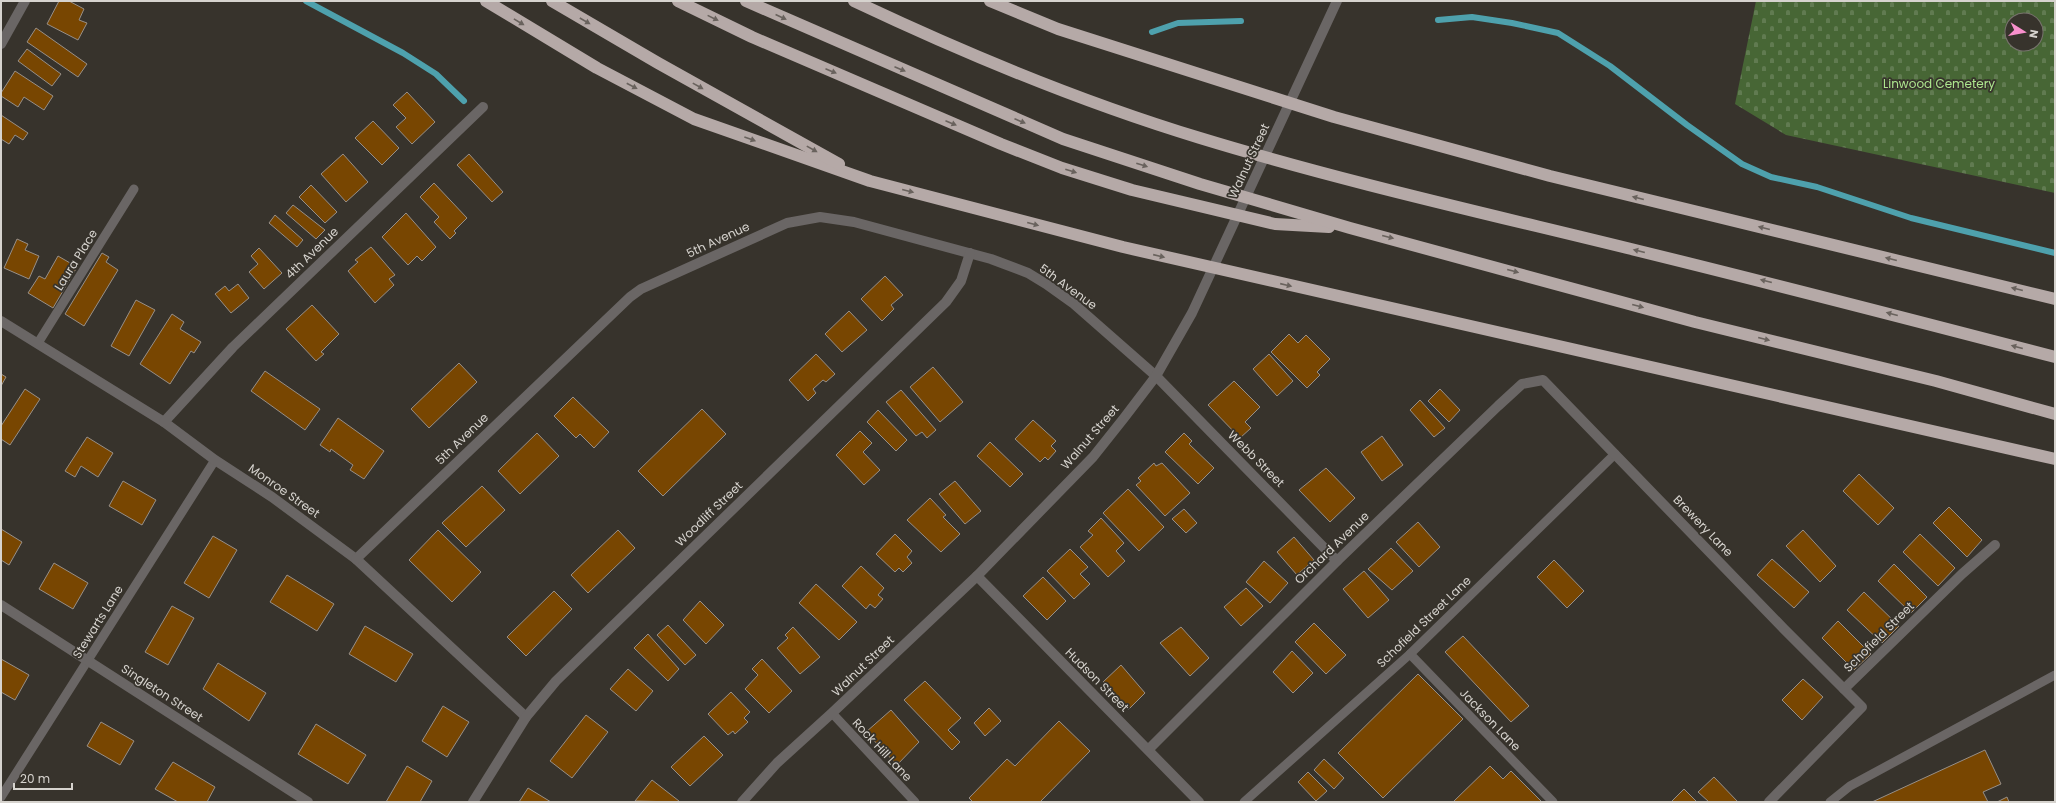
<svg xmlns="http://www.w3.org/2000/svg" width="2056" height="803" font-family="Poppins,sans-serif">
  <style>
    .cemetery { fill: url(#cemetery-stones); fill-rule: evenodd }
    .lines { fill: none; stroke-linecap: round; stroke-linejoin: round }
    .stream { stroke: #4ea1ad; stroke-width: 6 }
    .building { fill: #784601; stroke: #978f88 }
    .service { stroke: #6a6665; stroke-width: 9 }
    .minor { stroke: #6a6665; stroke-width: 10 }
    .motorway { stroke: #b5a9a7; stroke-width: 12 }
    .oneway { fill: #69625d }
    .labels { text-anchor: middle; stroke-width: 3.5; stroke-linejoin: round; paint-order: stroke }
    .park-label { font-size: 12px; fill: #ade68e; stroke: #37332c }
    .street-label { font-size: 12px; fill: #d6d3ce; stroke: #37332c }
  </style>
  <defs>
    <pattern id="cemetery-stones" width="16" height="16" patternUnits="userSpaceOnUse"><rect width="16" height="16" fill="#476635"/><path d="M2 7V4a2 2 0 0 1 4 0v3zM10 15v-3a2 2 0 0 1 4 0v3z" fill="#617b51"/></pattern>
  </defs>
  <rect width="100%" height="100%" fill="#37332c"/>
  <path class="cemetery" d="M1756,1h299v192l-269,-58 -51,-31zM2012,20h24v24h-24z"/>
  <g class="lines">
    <g class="stream">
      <path d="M306,1l97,52 33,21 28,27"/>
      <path d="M1438,20l34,-3 40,6 46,10 52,33 77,59 55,39 29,13 46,10 94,31 144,35"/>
      <path d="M1152,32l26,-9 63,-2"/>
    </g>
  </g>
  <g class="building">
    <path d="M59,1h10l15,8 -5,11 8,3 -9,17 -31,-16z"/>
    <path d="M36,28l51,36 -9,13 -51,-35z"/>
    <path d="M27,49l34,25 -9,12 -34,-25z"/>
    <path d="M15,71l38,25 -9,14 -20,-13 -6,10 -17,-11v-3z"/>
    <path d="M407,92l28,30 -23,22 -16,-17 10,-9 -13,-13z"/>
    <path d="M1,115l27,18 -5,7 -8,-5 -6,9 -8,-5z"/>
    <path d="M373,121l26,27 -17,17 -27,-27z"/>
    <path d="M343,154l25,28 -22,20 -25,-28z"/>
    <path d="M469,154l34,38 -11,10 -35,-37z"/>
    <path d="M434,183l33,35 -13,13 2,2 -6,6 -16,-17 5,-5 -19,-20z"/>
    <path d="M311,185l26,27 -12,11 -26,-26z"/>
    <path d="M293,205l32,25 -9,9 -30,-26z"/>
    <path d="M406,213l30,34 -14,14 -5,-5 -9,9 -26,-28z"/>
    <path d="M275,215l28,25 -6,7 -28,-24z"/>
    <path d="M17,239l11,5 -3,6 14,6 -10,23 -25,-11z"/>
    <path d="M371,247l24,28 -6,4 5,6 -19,18 -27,-32 10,-9 -3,-2z"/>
    <path d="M259,248l23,25 -18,16 -15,-17 9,-8 -7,-8z"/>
    <path d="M102,253l7,4 -3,5 12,8 -34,56 -19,-12z"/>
    <path d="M58,256l19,11 -24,41 -25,-15 11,-17 6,3z"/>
    <path d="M885,276l18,19 -12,10 3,4 -12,12 -21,-22z"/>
    <path d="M238,284l11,14 -18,15 -16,-19 10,-8 4,5z"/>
    <path d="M136,300l19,10 -26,46 -18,-10z"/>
    <path d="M312,305l27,29 -18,18 3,2 -8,7 -30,-32z"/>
    <path d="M849,311l18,19 -25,22 -17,-18z"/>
    <path d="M172,314l12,8 -4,7 21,13 -7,11 -3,-2 -21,33 -30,-20z"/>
    <path d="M1289,334l9,9 8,-8 24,24 -13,13 3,3 -13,13 -36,-36z"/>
    <path d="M816,354l19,20 -9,8 -3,-2 -10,9 3,4 -8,8 -19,-21z"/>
    <path d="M1269,354l24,27 -16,15 -24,-27z"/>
    <path d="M459,363l18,19 -48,46 -18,-19z"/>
    <path d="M933,367l30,35 -23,20 -30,-35z"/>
    <path d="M265,371l55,38 -15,21 -54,-39z"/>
    <path d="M1,374l5,3 -5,9z"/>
    <path d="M1234,381l26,26 -15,15 6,6 -11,10 -32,-33z"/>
    <path d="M25,389l15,10 -30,46 -9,-6v-13z"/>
    <path d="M1440,389l20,21 -11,12 -21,-21z"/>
    <path d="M901,390l35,40 -9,8 -5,-6 -6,4 -30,-34z"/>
    <path d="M573,397l36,35 -15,16 -14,-14 -4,4 -22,-22z"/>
    <path d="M1420,400l25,28 -11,9 -24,-27z"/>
    <path d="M702,409l24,25 -63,62 -25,-25z"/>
    <path d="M878,410l29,30 -11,11 -29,-29z"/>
    <path d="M338,418l46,33 -20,28 -14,-9 3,-5 -22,-16 -1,3 -10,-7z"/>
    <path d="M1033,420l23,21 -5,5 5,5 -8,9 -3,-3 -5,5 -25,-23z"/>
    <path d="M860,431l12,12 -9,9 17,18 -16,15 -28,-30z"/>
    <path d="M537,433l22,23 -39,38 -22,-23z"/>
    <path d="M1184,433l8,8 -3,3 25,24 -16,16 -33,-32z"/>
    <path d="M1382,436l21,29 -21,16 -21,-29z"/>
    <path d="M87,437l26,16 -15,24 -17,-11 -6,11 -10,-6z"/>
    <path d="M990,442l33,32 -13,13 -33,-31z"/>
    <path d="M1154,463l2,3 6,-3 28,30 -25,23 -29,-31 5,-4 -3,-3z"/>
    <path d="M1326,468l29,30 -25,24 -31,-32z"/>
    <path d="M1859,474l35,34 -16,17 -35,-34z"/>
    <path d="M123,481l33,19 -14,25 -33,-19z"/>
    <path d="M955,481l26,30 -16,13 -26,-30z"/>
    <path d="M482,486l23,24 -39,37 -24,-24z"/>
    <path d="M1128,489l36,38 -25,24 -36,-38z"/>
    <path d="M930,498l16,17 -3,2 17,17 -19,18 -34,-32z"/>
    <path d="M1949,507l33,33 -15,17 -34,-34z"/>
    <path d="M1184,509l13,14 -11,10 -14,-14z"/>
    <path d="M1101,518l23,25 -8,8 9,10 -17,16 -28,-30 13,-12 -5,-4z"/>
    <path d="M1418,522l22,25 -21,20 -23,-25z"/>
    <path d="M1,529l21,13 -13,23 -8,-5z"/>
    <path d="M438,530l43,42 -29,30 -43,-42z"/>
    <path d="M618,530l17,18 -47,45 -17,-18z"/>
    <path d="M1803,530l33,36 -16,16 -34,-36z"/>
    <path d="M895,534l17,17 -5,6 5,6 -9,9 -4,-4 -4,4 -19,-18z"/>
    <path d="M1920,534l35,34 -17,18 -35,-34z"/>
    <path d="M213,536l24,14 -28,48 -25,-15z"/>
    <path d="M1294,537l20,23 -17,15 -20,-23z"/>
    <path d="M1391,548l22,23 -21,19 -24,-21z"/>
    <path d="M1070,549l18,18 -8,7 10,10 -16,15 -27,-28z"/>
    <path d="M1772,559l37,33 -15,16 -37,-33z"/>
    <path d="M1554,560l30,31 -17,17 -30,-31z"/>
    <path d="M1264,561l24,22 -18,20 -24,-21z"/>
    <path d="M54,563l34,20 -15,26 -34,-20z"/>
    <path d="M1894,564l33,33 -16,16 -33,-32z"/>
    <path d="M861,566l23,22 -6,7 5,4 -8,9 -5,-4 -4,5 -24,-23z"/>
    <path d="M1364,571l25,29 -21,18 -25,-29z"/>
    <path d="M287,575l47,29 -17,27 -47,-29z"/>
    <path d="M1043,577l23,24 -19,19 -24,-24z"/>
    <path d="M816,584l41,38 -18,18 -40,-37z"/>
    <path d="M1246,588l17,18 -22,20 -17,-19z"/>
    <path d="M554,591l18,18 -46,47 -19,-19z"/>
    <path d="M1864,592l35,34 -17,17 -35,-33z"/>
    <path d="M700,601l24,24 -18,19 -23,-24z"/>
    <path d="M172,606l22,12 -26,47 -23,-13z"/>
    <path d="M1838,621l33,33 -17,16 -32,-32z"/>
    <path d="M1314,623l32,32 -20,19 -31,-32z"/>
    <path d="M668,625l28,30 -11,10 -28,-30z"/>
    <path d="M365,626l48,28 -17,28 -47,-28z"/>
    <path d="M793,627l27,30 -20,17 -23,-26 11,-10 -3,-3z"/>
    <path d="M1181,627l28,31 -19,18 -30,-33z"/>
    <path d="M648,634l31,35 -11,12 -34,-33z"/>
    <path d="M1463,636l66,70 -18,16 -66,-70z"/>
    <path d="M1292,651l21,22 -20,20 -20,-21z"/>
    <path d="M1,659l28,16 -14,25 -14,-8z"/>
    <path d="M762,659l30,32 -23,22 -24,-24 13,-14 -6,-6z"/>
    <path d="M218,663l48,30 -17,28 -46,-32z"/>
    <path d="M1121,665l24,28 -17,17 -25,-28z"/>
    <path d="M628,669l25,22 -17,20 -26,-22z"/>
    <path d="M1418,674l45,45 -80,79 -45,-45z"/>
    <path d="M1803,679l20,18 -21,23 -20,-20z"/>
    <path d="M925,681l36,37 -13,12 12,12 -8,8 -48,-50z"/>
    <path d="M731,692l19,20 -6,6 4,4 -13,12 -2,-3 -5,4 -20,-21z"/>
    <path d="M443,706l26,16 -22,35 -25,-16z"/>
    <path d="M989,708l12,13 -16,15 -11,-13z"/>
    <path d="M891,710l28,32 -22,23 -31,-33z"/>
    <path d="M586,715l22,17 -36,46 -22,-17z"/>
    <path d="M1059,721l31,30 -50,51h-67l-4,-4 38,-39 8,7z"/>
    <path d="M101,722l33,19 -14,24 -33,-19z"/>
    <path d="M316,724l50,31 -18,29 -50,-30z"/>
    <path d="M704,736l19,19 -33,31 -19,-19z"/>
    <path d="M1985,750l16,34 -18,8 5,10h-116z"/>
    <path d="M1324,759l20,19 -10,11 -20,-19z"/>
    <path d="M173,762l42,25 -8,15h-29l-23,-13z"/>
    <path d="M407,766l25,15 -12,21h-34z"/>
    <path d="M1490,766l13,13 8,-8 31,31h-89z"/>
    <path d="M1308,772l19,19 -11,10 -18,-19z"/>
    <path d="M1714,777l24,25h-29l-11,-10z"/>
    <path d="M652,780l27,21 -1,1 -43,-1z"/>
    <path d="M528,788l23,14h-32z"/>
    <path d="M1684,789l13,13h-26z"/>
    <path d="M2007,797l2,5h-12z"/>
  </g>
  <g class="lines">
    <g class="service">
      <path d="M38,343l96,-154"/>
      <path d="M1410,654l143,148"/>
      <path d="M832,713l83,89"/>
      <path d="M1,797l214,-337"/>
      <path d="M1244,802l166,-148 205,-200"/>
      <path d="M1830,802l20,-16 205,-111"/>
    </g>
    <g class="minor">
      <path d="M1,44l24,-43"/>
      <path d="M1,321l163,101 51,38 57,37 84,62 170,158"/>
      <path d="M164,422l69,-75 250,-240"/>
      <path d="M356,559l274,-262 11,-8 146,-66 33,-6 34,5 137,37 37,14 18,11 28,20 82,72 181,185"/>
      <path d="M977,576l222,226"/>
      <path d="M1,605l307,197"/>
      <path d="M1844,689l118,-115 33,-29"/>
      <path d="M1149,749l188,-188 161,-155 24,-22 21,-4 241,249 78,78 -93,95"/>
      <path d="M473,802l53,-85 30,-36 390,-379 15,-21 9,-28"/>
      <path d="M742,802l35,-39 55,-50 145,-137 116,-119 31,-39 32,-42 36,-63 145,-312"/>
    </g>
    <g class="motorway">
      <path d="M486,1l111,67 97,51 176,62 253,66 932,212"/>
      <path d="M552,1l106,62 181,101"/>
      <path d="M678,1l74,36 249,107 61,24 70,22 143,34 54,3"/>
      <path d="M746,1l317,138 137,45 150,44 345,94 241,59 119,33"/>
      <path d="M854,1c112,53 227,101 346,137 141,43 284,75 427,110 143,35 286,72 428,109"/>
      <path d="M990,1l68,28 276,88 216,59 505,123"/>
    </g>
  </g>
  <defs><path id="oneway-solid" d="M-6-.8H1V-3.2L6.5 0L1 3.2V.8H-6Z"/></defs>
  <g class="oneway">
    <use href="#oneway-solid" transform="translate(781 17) rotate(25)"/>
    <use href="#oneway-solid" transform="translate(713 18) rotate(26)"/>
    <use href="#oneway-solid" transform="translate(585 21) rotate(30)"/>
    <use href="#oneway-solid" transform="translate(519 22) rotate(31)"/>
    <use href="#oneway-solid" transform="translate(900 69) rotate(23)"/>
    <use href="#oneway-solid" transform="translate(831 71) rotate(23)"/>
    <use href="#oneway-solid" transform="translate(632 86) rotate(28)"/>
    <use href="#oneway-solid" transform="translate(698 86) rotate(29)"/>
    <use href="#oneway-solid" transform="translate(1020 121) rotate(23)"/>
    <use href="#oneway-solid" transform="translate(951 123) rotate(23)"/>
    <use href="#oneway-solid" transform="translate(750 139) rotate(20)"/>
    <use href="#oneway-solid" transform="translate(812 149) rotate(29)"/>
    <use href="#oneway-solid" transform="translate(1142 165) rotate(18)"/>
    <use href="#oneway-solid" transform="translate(1071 171) rotate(18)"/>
    <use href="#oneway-solid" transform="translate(908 191) rotate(14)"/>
    <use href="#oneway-solid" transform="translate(1638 198) rotate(-166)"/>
    <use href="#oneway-solid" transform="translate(1033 224) rotate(15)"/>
    <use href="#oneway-solid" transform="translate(1764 228) rotate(-166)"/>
    <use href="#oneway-solid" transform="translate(1388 237) rotate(14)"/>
    <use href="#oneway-solid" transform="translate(1639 251) rotate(-166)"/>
    <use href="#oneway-solid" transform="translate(1159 256) rotate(13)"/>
    <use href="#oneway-solid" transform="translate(1891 259) rotate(-166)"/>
    <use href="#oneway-solid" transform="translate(1513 271) rotate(15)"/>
    <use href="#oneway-solid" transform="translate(1766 281) rotate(-166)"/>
    <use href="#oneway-solid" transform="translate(1286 285) rotate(13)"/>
    <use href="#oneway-solid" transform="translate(2017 289) rotate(-166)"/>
    <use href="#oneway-solid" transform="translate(1638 306) rotate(15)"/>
    <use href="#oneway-solid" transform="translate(1892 314) rotate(-165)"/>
    <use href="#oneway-solid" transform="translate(1764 339) rotate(14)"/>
    <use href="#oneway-solid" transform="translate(2017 347) rotate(-165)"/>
  </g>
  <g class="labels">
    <g class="park-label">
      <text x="1939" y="88">Linwood Cemetery</text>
    </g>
    <g class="street-label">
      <text transform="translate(1249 161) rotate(-65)" y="4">Walnut Street</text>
      <text transform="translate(718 240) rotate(-25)" y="4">5th Avenue</text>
      <text transform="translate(312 253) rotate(-44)" y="4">4th Avenue</text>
      <text transform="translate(76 260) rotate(-58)" y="4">Laura Place</text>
      <text transform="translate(1068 287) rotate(36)" y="4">5th Avenue</text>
      <text transform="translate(1090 437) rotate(-49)" y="4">Walnut Street</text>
      <text transform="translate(462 439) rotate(-44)" y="4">5th Avenue</text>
      <text transform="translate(1256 459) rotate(45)" y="4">Webb Street</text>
      <text transform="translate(284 491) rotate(35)" y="4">Monroe Street</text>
      <text transform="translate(709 514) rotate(-44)" y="4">Woodliff Street</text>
      <text transform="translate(1703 526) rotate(46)" y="4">Brewery Lane</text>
      <text transform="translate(1332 548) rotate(-44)" y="4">Orchard Avenue</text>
      <text transform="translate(98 622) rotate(-58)" y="4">Stewarts Lane</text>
      <text transform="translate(1424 622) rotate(-44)" y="4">Schofield Street Lane</text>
      <text transform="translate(1879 637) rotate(-45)" y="4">Schofield Street</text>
      <text transform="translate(863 666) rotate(-44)" y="4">Walnut Street</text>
      <text transform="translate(1097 680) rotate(45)" y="4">Hudson Street</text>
      <text transform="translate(162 693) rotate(33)" y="4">Singleton Street</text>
      <text transform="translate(1490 720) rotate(46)" y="4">Jackson Lane</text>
      <text transform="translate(882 750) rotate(47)" y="4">Rock Hill Lane</text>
    </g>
  </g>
  <rect width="2056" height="803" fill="none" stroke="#d6d3ce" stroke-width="4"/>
  <g transform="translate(2024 32) rotate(101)"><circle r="19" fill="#37332c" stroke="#77736d"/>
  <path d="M0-3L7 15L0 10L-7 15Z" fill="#f890cc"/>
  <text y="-6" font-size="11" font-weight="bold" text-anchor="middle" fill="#d6d3ce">N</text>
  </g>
  <path d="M14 783v6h58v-6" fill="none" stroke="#d6d3ce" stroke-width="2"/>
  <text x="20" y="783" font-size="12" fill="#d6d3ce" stroke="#37332c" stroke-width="3" paint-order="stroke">20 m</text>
</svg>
